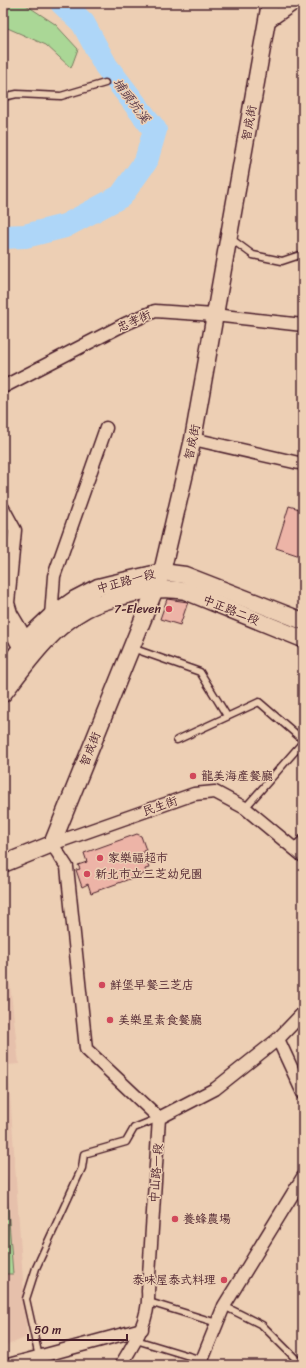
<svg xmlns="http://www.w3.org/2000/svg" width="306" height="1368" font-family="Sriracha,'LXGW WenKai TC',sans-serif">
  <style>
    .built { fill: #e6c0ab }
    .green { fill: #aad796; stroke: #7a7b60 }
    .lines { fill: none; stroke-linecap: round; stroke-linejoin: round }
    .river { stroke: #aed6f8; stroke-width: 24 }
    .building { fill: #edb4a7; stroke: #4a1f2b }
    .lane-casing { stroke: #4a1f2b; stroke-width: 9 }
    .street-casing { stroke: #4a1f2b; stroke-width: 15 }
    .secondary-casing { stroke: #4a1f2b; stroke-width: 19 }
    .lane { stroke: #edcfb4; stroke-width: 6 }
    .street { stroke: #edcfb4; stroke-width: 12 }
    .secondary { stroke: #edcfb4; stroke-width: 16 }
    .poi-dot { fill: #d1495b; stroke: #edcfb4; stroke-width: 1.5 }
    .labels { text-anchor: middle; stroke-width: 3; stroke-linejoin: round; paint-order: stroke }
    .street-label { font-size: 12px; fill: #4a1f2b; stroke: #edcfb4 }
    .poi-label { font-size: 12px; fill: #4a1f2b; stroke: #edcfb4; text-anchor: start }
    .water-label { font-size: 13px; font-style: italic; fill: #593a4a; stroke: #edcfb4 }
  </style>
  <rect width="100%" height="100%" fill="#edcfb4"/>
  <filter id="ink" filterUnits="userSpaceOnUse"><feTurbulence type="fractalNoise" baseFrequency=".025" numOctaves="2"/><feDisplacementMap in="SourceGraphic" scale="8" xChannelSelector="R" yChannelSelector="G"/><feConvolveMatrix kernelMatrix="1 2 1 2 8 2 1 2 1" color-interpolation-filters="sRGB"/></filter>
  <g filter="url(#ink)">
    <path class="built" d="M3,984h7l9,80 -11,1 19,272 -24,10z"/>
    <g class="green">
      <path d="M3,3h20l32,21 23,25 -7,19 -25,-23 -43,-19z"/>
      <path d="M3,1141l10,133h-10z"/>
    </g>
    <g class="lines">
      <path class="river" d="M3,237l22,-1 40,-10 56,-30 25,-35 9,-31 -49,-64 -23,-43 -21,-20"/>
    </g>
    <g class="building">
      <path d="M289,506l14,4v47l-27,-9z"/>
      <path d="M167,599l21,3 -8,23 -20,-6z"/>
      <path d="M137,834l4,2 5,14 -3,1 6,17 -4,1 1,4 -55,20 -3,-9 -6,3 -6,-17 4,-1 -2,-4 9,-3 -3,-9z"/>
    </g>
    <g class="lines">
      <defs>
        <g id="lane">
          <path d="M3,97l14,-3 44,2 44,-13"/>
          <path d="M230,238l23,17 29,6 21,-7"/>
          <path d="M132,648l68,24 27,44"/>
          <path d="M177,740l82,-38 44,38"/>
          <path d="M245,808l58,-66"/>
          <path d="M293,848l10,-10"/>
          <path d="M149,1302l68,21"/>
          <path d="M224,1306l38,19 40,40"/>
          <path d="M136,1340l66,20"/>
          <path d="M39,1357l-13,-58 10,-31 46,-100 2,-14 42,-12 8,-14 25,-10"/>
        </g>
        <g id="street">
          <path d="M266,23l29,-20"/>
          <path d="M3,387l122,-63 30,-13 59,4 89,10"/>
          <path d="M193,439l110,25"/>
          <path d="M3,508l12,22 -7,73 3,10 16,27"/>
          <path d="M3,617l17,32"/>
          <path d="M54,621l-3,-5 3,-40 52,-148"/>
          <path d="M278,1039l25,54"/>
          <path d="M159,1118l-73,-69 -19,-182 -15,-23 142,-50 21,-2 30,16 58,48"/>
          <path d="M8,1365l134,-36"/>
          <path d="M121,1365c14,-23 29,-46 27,-74l11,-173 56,-29 63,-50 25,-26"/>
          <path d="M200,1365l24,-59 79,-129"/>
        </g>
        <g id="secondary">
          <path d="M3,671l30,-38 18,-17 24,-17 23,-12 12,-3 52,-12 23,3 118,46"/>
          <path d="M3,694c24,-31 48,-66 83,-85 13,-7 27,-10 41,-14 20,-5 38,-8 58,-4l118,48"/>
          <path d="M3,864l49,-20 110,-272 31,-133 77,-436"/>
        </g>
      </defs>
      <use href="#lane" class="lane-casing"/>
      <use href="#street" class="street-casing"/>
      <use href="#secondary" class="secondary-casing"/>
      <use href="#lane" class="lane"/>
      <use href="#street" class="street"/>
      <use href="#secondary" class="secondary"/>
    </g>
  </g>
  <g class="poi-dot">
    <circle cx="169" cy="609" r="4"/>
    <circle cx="193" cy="776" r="4"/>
    <circle cx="100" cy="858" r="4"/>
    <circle cx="87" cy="874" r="4"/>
    <circle cx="102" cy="985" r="4"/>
    <circle cx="110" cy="1020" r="4"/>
    <circle cx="175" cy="1219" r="4"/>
    <circle cx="224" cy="1280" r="4"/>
  </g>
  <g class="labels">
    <g class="street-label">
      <text transform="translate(249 123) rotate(-80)" y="4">智成街</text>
      <text transform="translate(134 321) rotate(-24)" y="4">忠孝街</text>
      <text transform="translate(192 442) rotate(-78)" y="4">智成街</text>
      <text transform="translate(126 581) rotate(-15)" y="4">中正路一段</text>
      <text transform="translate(231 610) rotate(22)" y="4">中正路二段</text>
      <text transform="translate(90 749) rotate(-68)" y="4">智成街</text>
      <text transform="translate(160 806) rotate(-19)" y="4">民生街</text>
      <text transform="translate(156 1173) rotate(-86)" y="4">中山路一段</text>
    </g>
    <g class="poi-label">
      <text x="161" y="613" text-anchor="end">7-Eleven</text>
      <text x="201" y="780">龍美海產餐廳</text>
      <text x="108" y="862">家樂福超市</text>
      <text x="95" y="878">新北市立三芝幼兒園</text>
      <text x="110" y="989">鮮堡早餐三芝店</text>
      <text x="118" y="1024">美樂星素食餐廳</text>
      <text x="183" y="1223">養蜂農場</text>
      <text x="216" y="1284" text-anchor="end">泰味屋泰式料理</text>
    </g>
    <g class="water-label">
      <text transform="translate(132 100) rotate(53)" y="5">埔頭坑溪</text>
    </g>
  </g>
  <rect width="306" height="1368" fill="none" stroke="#edcfb4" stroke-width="16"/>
  <rect x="8" y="8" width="290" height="1352" fill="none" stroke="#4a1f2b" stroke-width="1.5" filter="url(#ink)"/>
  <path d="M28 1334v6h99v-6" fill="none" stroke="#4a1f2b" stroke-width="2"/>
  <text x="34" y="1334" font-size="12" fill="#4a1f2b" stroke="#edcfb4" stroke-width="3" paint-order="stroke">50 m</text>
</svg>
